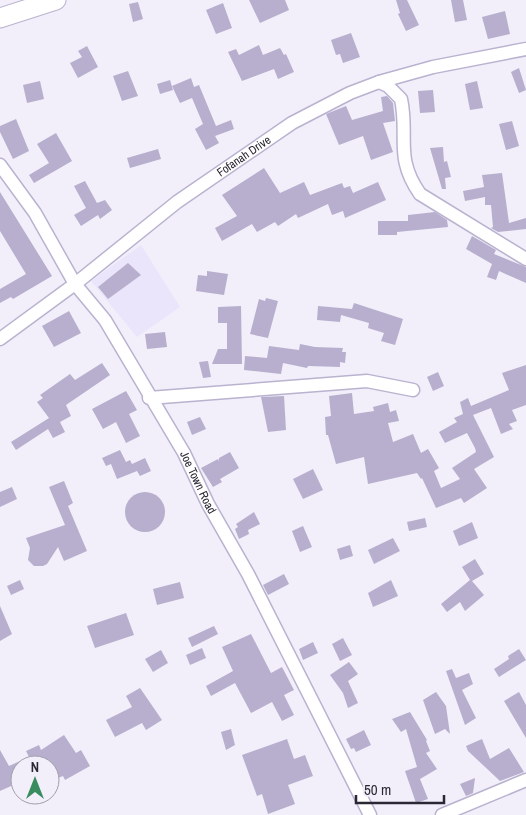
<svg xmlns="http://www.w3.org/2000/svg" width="526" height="815" font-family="'Archivo Narrow',sans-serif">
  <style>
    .built { fill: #ebe5fc }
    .building { fill: #b7afcd }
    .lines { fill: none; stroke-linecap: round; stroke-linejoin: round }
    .minor-casing { stroke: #bab2cf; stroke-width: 15 }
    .highway-casing { stroke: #bab2cf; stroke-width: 21 }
    .minor { stroke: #fff; stroke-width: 12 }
    .highway { stroke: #fff; stroke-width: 19 }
    .labels { text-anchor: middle; stroke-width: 4; stroke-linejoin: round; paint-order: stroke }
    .street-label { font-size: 12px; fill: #2b2834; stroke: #f2effb }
  </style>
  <rect width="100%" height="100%" fill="#f2effb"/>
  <path class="built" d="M141,245l39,62 -43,30 -46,-56z"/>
  <g class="building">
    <path d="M249,0h36l4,10 -29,13z"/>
    <path d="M396,0h11l12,25 -13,6 -8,-17 2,-1z"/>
    <path d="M451,0h12l4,20 -12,2z"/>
    <path d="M138,2l5,17 -10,3 -4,-18z"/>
    <path d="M223,3l9,25 -16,6 -10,-24z"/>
    <path d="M505,11l5,23 -22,5 -6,-22z"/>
    <path d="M351,33l9,24 -17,6 -3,-9 -4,1 -5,-15z"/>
    <path d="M259,45l4,10 17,-7 4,7 2,-1 8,18 -16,7 -4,-10 -32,12 -14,-29 8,-3 3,6z"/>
    <path d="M87,46l11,21 -20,11 -8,-15 12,-6 -4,-6z"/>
    <path d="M519,68l7,22 -7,3 -8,-21z"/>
    <path d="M128,71l10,25 -16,5 -9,-25z"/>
    <path d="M191,78l3,9 5,-2 17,41 15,-6 3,9 -19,7 4,7 -13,7 -11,-21 8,-5 -11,-26 -12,5 -8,-17z"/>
    <path d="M170,80l3,10 -13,4 -3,-10z"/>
    <path d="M40,81l4,18 -17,4 -4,-18z"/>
    <path d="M477,81l6,27 -13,2 -5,-26z"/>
    <path d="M433,90l2,22 -15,1 -2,-22z"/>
    <path d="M387,96l6,7 2,18 -12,2 10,29 -22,8 -8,-24 -24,9 -13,-31 20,-8 6,14 31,-9 -2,-14z"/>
    <path d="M16,119l13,32 -16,8 -13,-27v-6z"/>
    <path d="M512,121l7,25 -13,4 -7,-26z"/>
    <path d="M56,133l16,28 -38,22 -5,-8 20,-12 -12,-19z"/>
    <path d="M443,147l1,15 3,-1 4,16 -6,1 1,11h-4l-12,-41z"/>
    <path d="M158,149l3,10 -31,9 -3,-10z"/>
    <path d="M264,168l16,25 24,-11 6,13 32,-12 2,5 6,-2 3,7 25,-11 8,18 -41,18 -2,-7 -11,4 -4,-11 -30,14 -2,-4 -18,12 -3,-4 -18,10 -5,-8 -30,17 -7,-13 22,-12 -15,-21z"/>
    <path d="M502,173l7,50 17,-5v11l-28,3 -7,-4 2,-1 -2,-22h-6v-8l-20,4 -2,-10 21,-4 -2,-12z"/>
    <path d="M85,181l12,22 8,-3 7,10 -12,9 -2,-4 -17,11 -7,-11 12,-7 -12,-22z"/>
    <path d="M0,192l52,84 -39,23 -2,-2 -11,6v-14l26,-15 -26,-43z"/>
    <path d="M435,212l12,8 1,7 -51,5v3h-19v-14h30v-6z"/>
    <path d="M472,236l24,14 -2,4 32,13v16l-27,-12 -3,9 -9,-3 5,-13 -26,-15z"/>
    <path d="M128,263l13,12 -33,24 -10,-12z"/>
    <path d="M207,271l21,3 -4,21 -28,-4 2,-16 9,1z"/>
    <path d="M266,298l12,3 -10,37 -18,-4 9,-35 6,2z"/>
    <path d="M354,303l49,16 -8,26 -14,-4 3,-8 -16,-5 1,-5 -28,-8 -1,7 -23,-2 1,-14 34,3z"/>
    <path d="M241,306l1,58h-30l6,-15h9v-26h-9v-16z"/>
    <path d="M69,311l12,22 -27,14 -12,-21z"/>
    <path d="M165,332l2,15 -20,2 -2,-15z"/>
    <path d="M300,344l15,3 28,1 -1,4h4l-1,11 -5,-1v5l-32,-1 -1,2 -24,-5 -2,11 -37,-4 1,-14 22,2 2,-12 30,4z"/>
    <path d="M208,361l3,16 -8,1 -4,-16z"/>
    <path d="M102,363l8,12 -44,30 5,11 -11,6 5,10 -12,6 -5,-9 -32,21 -5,-8 38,-24 -12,-16 6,-4 -3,-3 30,-21 5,6z"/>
    <path d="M526,365v40l-14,5 5,11 -8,3 4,5 -12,5 -10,-26 -18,7 21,42 -20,12 13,19 -23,15 -3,-5 -25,10 -14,-30 -1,1 -4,-6 -49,11 -4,-27 -28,7 -8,-29h-2l-1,-18 6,-1 -2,-20 23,-3 2,21 20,-3 -1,-4 15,-4 2,9 6,-2 3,11 -11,2 5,19 20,-8 8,19 7,-4 11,19 -5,3 7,17 19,-9 -8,-11 24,-16 -1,-4 -8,-15 -22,10 -6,-11 18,-10 -3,-4 9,-4 -3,-12 8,-4 3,8 38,-16 -7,-17z"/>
    <path d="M438,372l6,14 -11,5 -6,-14z"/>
    <path d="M126,391l11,19 -8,4 11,22 -14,7 -10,-21 -13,7 -11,-20z"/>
    <path d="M284,396l2,34 -18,2 -7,-35z"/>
    <path d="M200,417l6,12 -14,6 -5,-13z"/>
    <path d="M120,450l6,12 4,-2 2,4 13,-6 6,13 -11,5 -3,-5 -20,8 -6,-15 -5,2 -4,-8z"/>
    <path d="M230,452l9,16 -19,11 2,3 -9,5 -12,-19 17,-9 1,2v-3z"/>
    <path d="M313,469l10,21 -20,9 -10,-20z"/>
    <path d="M64,481l9,22 -5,3 19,45 -23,10 -6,-14 -11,17 -4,2h-9l-6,-6 2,-12 -4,-10 39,-13 -16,-38z"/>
    <path d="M12,487l5,12 -17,8v-15z"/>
    <circle cx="145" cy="512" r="20"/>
    <path d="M254,512l6,12 -12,6 1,4 -10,5 -4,-10 3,-2 -2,-3z"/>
    <path d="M425,518l2,9 -18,4 -2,-9z"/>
    <path d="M472,522l6,16 -19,8 -6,-15z"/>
    <path d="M303,526l9,21 -12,5 -8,-21z"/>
    <path d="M393,538l7,13 -26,13 -6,-14z"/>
    <path d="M350,545l3,11 -13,4 -3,-11z"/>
    <path d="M475,559l9,15 -12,7 12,14 -19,16 -5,-9 -13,10 -6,-8 29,-24 -8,-13z"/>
    <path d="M284,574l5,10 -21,11 -5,-10z"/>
    <path d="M20,580l4,9 -13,6 -4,-9z"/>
    <path d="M391,580l7,16 -25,11 -5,-14z"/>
    <path d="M180,582l4,16 -27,7 -4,-16z"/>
    <path d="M0,606l12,28 -12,7z"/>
    <path d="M126,613l8,22 -39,13 -8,-22z"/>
    <path d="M214,626l4,8 -26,13 -4,-9z"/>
    <path d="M251,634l20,39 11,-6 12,23 -10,5 10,20 -12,6 -10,-19 -21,11 -16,-30 -24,13 -5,-10 27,-15 -11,-24z"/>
    <path d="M343,638l9,17 -12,6 -8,-17z"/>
    <path d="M313,642l5,11 -15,7 -4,-11z"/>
    <path d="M202,648l4,10 -16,7 -4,-10z"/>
    <path d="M519,649l7,11 -27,17 -5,-8 15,-10 -1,-3z"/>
    <path d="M161,650l7,13 -15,9 -8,-13z"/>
    <path d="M349,662l9,12 -10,7 10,22 -10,5 -5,-15 -13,-18z"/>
    <path d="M452,669l4,9 13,-5 4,11 -11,6 14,28 -11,7 -19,-54z"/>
    <path d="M140,688l22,32 -16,10 -4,-7 -27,14 -9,-17 26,-13 -6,-11z"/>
    <path d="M436,692l10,14 4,28 -5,-5 -10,5 -12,-34z"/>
    <path d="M519,692l7,13v33l-22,-37z"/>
    <path d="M410,712l17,28 -1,1 4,10 -4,2 11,16 -17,10 8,20 -12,4 -11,-32 12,-4 -11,-38 -5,3 -9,-13z"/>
    <path d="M231,729l4,16 -9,5 -5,-18z"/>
    <path d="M364,730l7,15 -15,7 -2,-4 -3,1 -5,-10z"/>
    <path d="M64,735l12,18 5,-3 9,16 -25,14 -2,-4 -13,5v-16h-30v17l-20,9v-41l9,16 20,-9 -3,-6 13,-6 2,5z"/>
    <path d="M287,739l7,20 11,-4 8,21 -25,9 7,19 -27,10 -6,-20 -5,2 -15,-41z"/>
    <path d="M482,739l8,20 19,-11 15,24 -24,9 -32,-30 -2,-5z"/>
    <path d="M475,778l-2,15 -7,3 -6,-12z"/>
  </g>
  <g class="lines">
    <defs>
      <g id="minor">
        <path d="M379,82l9,4 13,13c8,38 -7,58 19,95l106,65"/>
        <path id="s1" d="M0,165l35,48 40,71 30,36 79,133 24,51 40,70 122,241"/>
        <path id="s2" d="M0,339l75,-55 102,-82 115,-79 58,-30 29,-11 54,-15 93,-18"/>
        <path d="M149,398l218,-17 46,9"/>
        <path d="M442,815l84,-35"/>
      </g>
      <path id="highway" d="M0,18l56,-18"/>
    </defs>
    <use href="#minor" class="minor-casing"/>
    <use href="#highway" class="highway-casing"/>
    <use href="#minor" class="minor"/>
    <use href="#highway" class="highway"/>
  </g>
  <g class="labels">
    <g class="street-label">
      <text dy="4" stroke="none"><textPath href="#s2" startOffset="305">Fofanah Drive</textPath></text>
      <text dy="4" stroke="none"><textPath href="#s1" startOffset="375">Joe Town Road</textPath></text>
    </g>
  </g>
  <g transform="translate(35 780)"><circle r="24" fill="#f2effb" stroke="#a29fab"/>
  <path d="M0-4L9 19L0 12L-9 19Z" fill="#398c5e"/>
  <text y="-8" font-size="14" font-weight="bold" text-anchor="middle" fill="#2b2834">N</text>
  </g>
  <path d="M356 795v8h88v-8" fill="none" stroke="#2b2834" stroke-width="2.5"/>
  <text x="364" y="795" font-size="15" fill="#2b2834" stroke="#f2effb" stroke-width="4" paint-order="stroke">50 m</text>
</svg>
